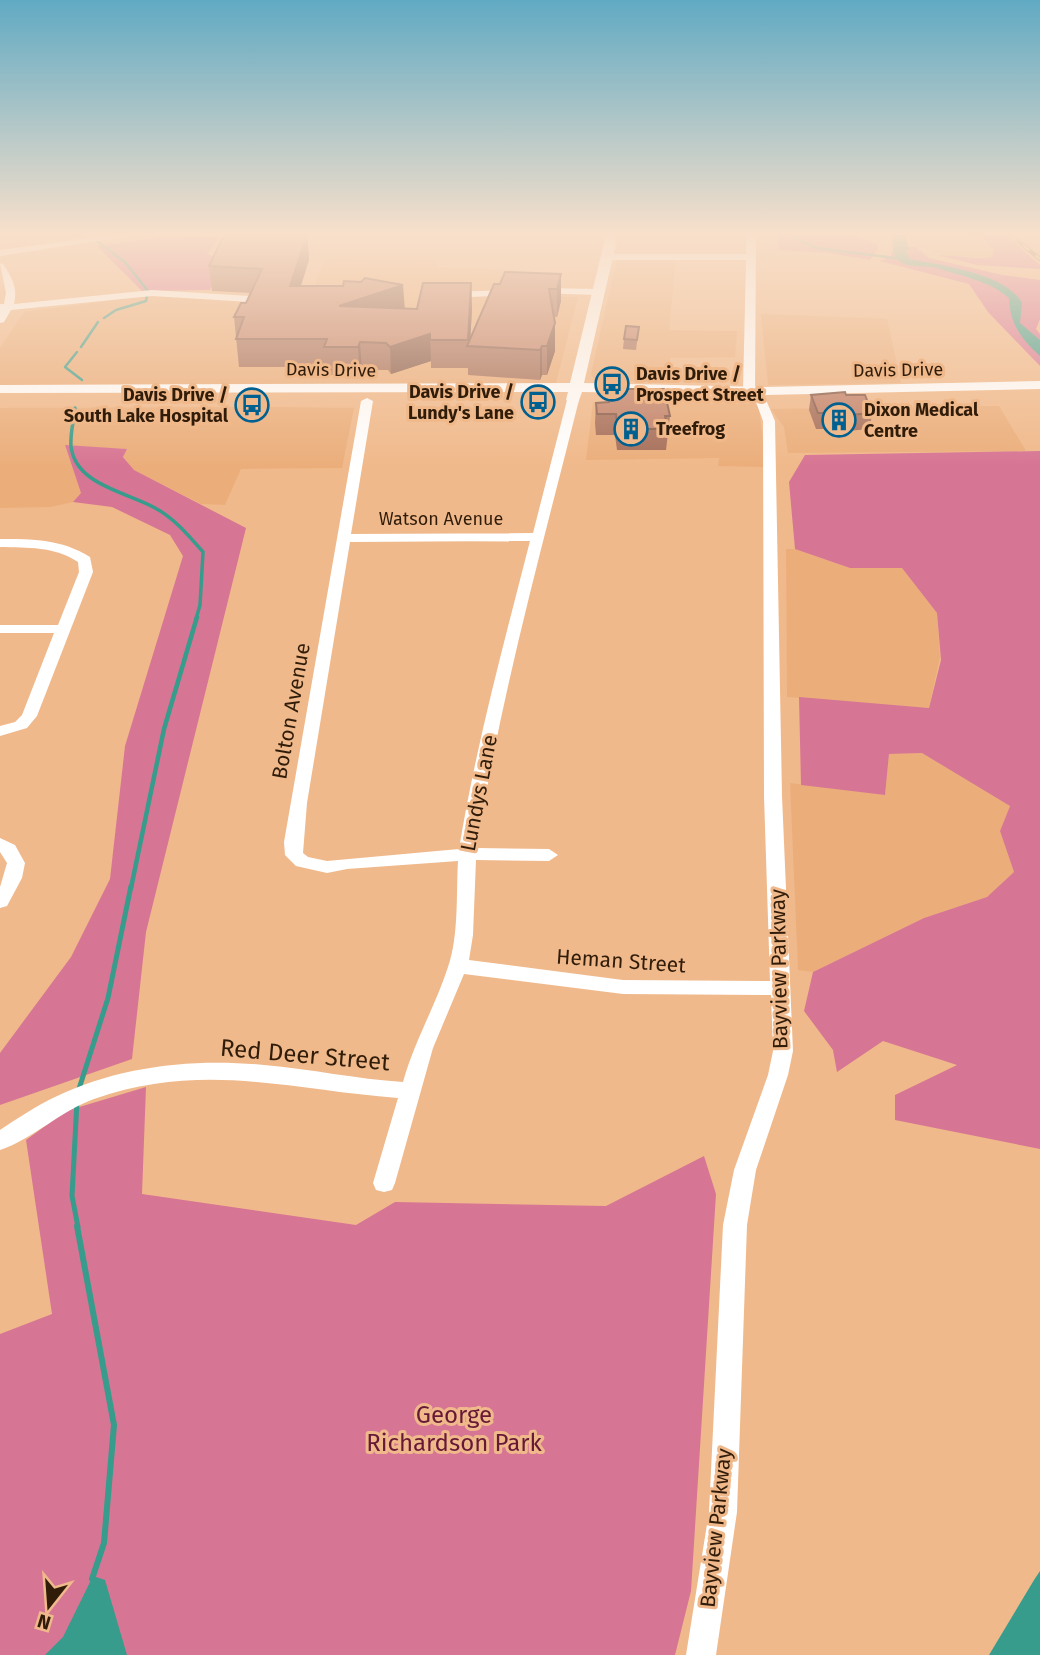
<svg xmlns="http://www.w3.org/2000/svg" width="1040" height="1655" font-family="'Fira Sans',sans-serif">
  <style>
    .built { fill: #ebae7b }
    .green { fill: #d77594 }
    .water { fill: #379c8c }
    .lines { fill: none; stroke-linecap: round; stroke-linejoin: round }
    .stream-far4 { stroke: #379c8c; stroke-width: 2.5 }
    .stream-far3 { stroke: #379c8c; stroke-width: 3.5 }
    .stream-far2 { stroke: #379c8c; stroke-width: 4.5 }
    .stream-far1 { stroke: #379c8c; stroke-width: 5 }
    .stream { stroke: #379c8c; stroke-width: 6 }
    .minor { fill: #fff; fill-rule: evenodd }
    .major { fill: #fff; fill-rule: evenodd }
    .rail-casing { stroke: #866243; stroke-width: 4.5 }
    .rail { stroke: #f0b98b; stroke-width: 2.5; stroke-dasharray: 8; stroke-linecap: butt }
    .wall { fill: #a66e59 }
    .shaded-wall { fill: #875a49 }
    .building { fill: #c18068; stroke: #875a49; stroke-width: 2 }
    .labels { text-anchor: middle; stroke-width: 6; stroke-linejoin: round; paint-order: stroke }
    .far-street-label { font-size: 18px; fill: #301c09; stroke: #f0b98b }
    .far-poi-label { font-size: 18px; font-weight: bold; fill: #301c09; stroke: #f0b98b; text-anchor: start }
    .street-label { font-size: 21px; fill: #301c09; stroke: #f0b98b }
    .near-street-label { font-size: 24px; fill: #301c09; stroke: #f0b98b }
    .near-park-label { font-size: 24px; fill: #661837; stroke: #f0b98b }
  </style>
  <rect width="100%" height="100%" fill="#f0b98b"/>
  <g class="built">
    <path d="M910,235h70l14,14 -2,8 -55,-2 -24,-12z"/>
    <path d="M326,256l110,1 1,10 77,3 -4,26 68,1 -22,86 -556,2v-37l24,-36 112,-15 175,-1z"/>
    <path d="M676,258l-7,72 68,1 -2,26 -65,1 3,24 -78,-1 -4,-7 26,-115z"/>
    <path d="M761,314l126,5 14,64 -133,2z"/>
    <path d="M593,402l162,2 4,3 7,60 -48,-1 1,-8 -133,2z"/>
    <path d="M999,406l27,45 -238,2 -4,-26 -13,-18z"/>
    <path d="M0,408l259,-1 95,1 -12,60 -101,1 -16,36 -24,-1 -67,-34 -11,-14 4,-7 -62,-3 16,47 -8,9 -22,5 -51,1z"/>
    <path d="M786,549h9l55,19h52l35,45 3,44 -11,51 -142,-11z"/>
    <path d="M922,753l88,53 -10,25 14,41 -27,25 -63,21 -111,54 -15,-2 -8,-187 95,12 4,-41z"/>
  </g>
  <g class="green">
    <path d="M777,235h75l25,9 1,5 -8,11 -41,-7 -50,-3z"/>
    <path d="M951,235h55l34,30v4l-63,-4 -40,-10c18,0 37,5 55,2l2,-8 -12,-12z"/>
    <path d="M220,236l-13,19 18,1 -15,34 -68,1 -45,-45 68,-9z"/>
    <path d="M893,247h23l13,11 73,17 38,5v39l-4,10 4,5v32l-52,-54 -19,-28 -89,-23 11,-5z"/>
    <path d="M65,445l62,4 -4,8 11,13 112,58 -100,404 -14,127 -132,46v-52l71,-96 39,-78 15,-133 58,-190 -13,-21 -58,-28 -39,-5 8,-9z"/>
    <path d="M1040,451v698l-145,-29v-25l62,-30 -74,-24 -46,31 -4,-22 -29,-39 9,-39 111,-54 63,-21 27,-25 -14,-41 10,-25 -88,-53 -33,1 -4,41 -84,-10 -2,-88 130,11 12,-48 -4,-47 -35,-45h-52l-55,-19 -6,-67 16,-27z"/>
    <path d="M146,1087l-4,107 214,31 39,-23 211,4 98,-50 12,38 -25,397 -16,64h-675v-321l52,-20 -26,-174 40,-29z"/>
  </g>
  <g class="water">
    <path d="M893,235h12l4,14 -3,3 4,7c31,6 97,15 112,44l-2,20 20,17v16c-19,-17 -30,-32 -31,-58 -19,-17 -48,-22 -72,-30 -12,-3 -26,1 -38,-7 -7,-6 -7,-17 -6,-26z"/>
    <path d="M1040,1571v84h-51l45,-75z"/>
    <path d="M93,1576l12,4 22,75h-82l18,-18z"/>
  </g>
  <g class="lines">
    <g class="stream-far4">
      <path d="M76,235l4,1"/>
      <path d="M789,235l27,13 87,11"/>
      <path d="M97,241l28,21 23,29"/>
      <path d="M104,318l12,-8 30,-9 1,-5"/>
      <path d="M81,347l17,-25"/>
      <path d="M77,352l-12,15 17,13"/>
    </g>
    <path class="stream-far3" d="M75,408c-1,12 -5,25 -4,38 4,39 56,46 84,62 19,10 34,28 48,44l-3,53 -4,14"/>
    <path class="stream-far2" d="M131,888l33,-159 33,-112"/>
    <g class="stream-far1">
      <path d="M78,1092l30,-94 23,-112"/>
      <path d="M77,1101l-5,95 6,31"/>
    </g>
    <path class="stream" d="M77,1226l37,199 -10,118 -12,36"/>
    <g class="minor">
      <path d="M111,235h25l-136,21v-6z"/>
      <path d="M746,235h10l-1,155 -6,3 -6,-3 3,-130h-140l-5,-3 5,-3h140z"/>
      <path d="M0,263l3,1c9,13 15,24 11,40l138,-14 98,6 5,3 -5,3 -98,-6 -141,14 -7,12 -4,1v-19h4l2,-11z"/>
      <path d="M539,288l60,1 5,3 -5,3 -64,-2v-4z"/>
      <path d="M511,290l4,1v4l-67,3 -5,-3 5,-3z"/>
      <path d="M573,397l6,3c-37,148 -79,297 -102,448l72,1 9,6 -9,6 -73,-1 -3,75 -4,25 154,20 147,1 -6,-185 -1,-375 -7,-19 2,-2h8l9,21 7,375 11,255 -5,24 -32,95 -9,55 -10,287 -21,143h-30l23,-143 14,-287 11,-55 34,-95 5,-24 -2,-56 -148,-1 -159,-20 -31,74 -38,135 -3,7 -8,2 -8,-2 -3,-7 25,-85c-109,-8 -194,-37 -304,1 -34,12 -61,40 -94,51v-20c18,-12 36,-24 55,-33 63,-31 140,-39 209,-32 47,4 92,14 139,17 11,-40 32,-75 45,-115 11,-32 8,-72 10,-106l-111,8 -20,4 -31,-7 -11,-11 -1,-13 77,-441 6,-3 6,3 -22,133 182,-1 34,-133zM530,541c-26,102 -54,204 -71,308l-132,12 -19,-4 -5,-4 4,-50 43,-261z"/>
      <path d="M0,539c33,0 61,0 90,18l3,15 -56,144 -10,12 -27,8v-10l15,-4 7,-7 32,-82h-54v-8h58l21,-53 -1,-10c-24,-16 -50,-14 -78,-15z"/>
      <path d="M0,838l15,7 10,18 -3,15 -15,28 -7,2v-21l7,-24 -7,-11z"/>
    </g>
    <path class="major" d="M606,235h12l-34,148 181,4 275,-6v8l-275,6 -183,-3 -4,11 -5,1 -7,-4 2,-8 -568,1v-8l570,-2z"/>
    <defs>
      <path id="rail" d="M1011,235l29,24"/>
    </defs>
    <use href="#rail" class="rail-casing"/>
    <use href="#rail" class="rail"/>
  </g>
  <g class="wall">
    <path d="M307,235l2,25 -8,26 102,-1 1,24h13l54,-26 1,26 -2,30 30,-55 61,-10v27l-4,16h-3l1,6v28l-8,24h-5l-2,5 -72,-5v-7h-37v-7l-40,13 -3,-4h-26l-2,5h-33l-1,-8h-87l-5,-50 12,-14 5,-10 -39,-2 -3,-25z"/>
    <path d="M639,327l-3,23 -13,-1 1,-10z"/>
    <path d="M607,389l63,27 -4,34h-49l-2,-15h-19l-1,-12 1,-20 11,-1z"/>
    <path d="M811,395h35l26,18 -2,16 -35,3 -1,-3h-18l-7,-19z"/>
  </g>
  <g class="shaded-wall">
    <path d="M307,235l2,25 -17,52 -2,-26z"/>
    <path d="M561,274v27l-4,16v-28z"/>
    <path d="M471,283l1,26 -2,37h-1l-1,-6z"/>
    <path d="M403,285l2,26 -66,-5z"/>
    <path d="M555,323v28l-8,24v-29z"/>
    <path d="M430,334l1,27 -40,13 -1,-27z"/>
    <path d="M360,342l2,28 -2,5 -2,-28z"/>
    <path d="M542,346v29l-2,5v-30z"/>
  </g>
  <g class="building">
    <path d="M227,235h80l-17,51h53l1,-5 17,1 4,-4 38,7 -64,21 78,3 6,-26h48l-3,57h-38v-6l-40,13 -4,-4 -26,-1 -2,5h-34l3,-8h-91l8,-22h-10l7,-14h5l16,-34 -53,-3 14,-29h3z"/>
    <path d="M505,272l56,2 -4,15h-8l6,34 -8,23h-5l-2,4 -73,-4 27,-62h6z"/>
    <path d="M626,326l13,1 -2,13 -13,-1z"/>
    <path d="M607,389h57l6,27h-5l3,13h-50l-2,-15h-19l-1,-11 13,-1z"/>
    <path d="M845,392l1,3h19l7,18 -35,3 -1,-3h-18l-7,-18z"/>
  </g>
  <linearGradient id="sky" x2="0" y2="1"><stop stop-color="#61aac3"/><stop offset="0.5" stop-color="#f8e0cb"/><stop offset="1" stop-color="#f8e0cb" stop-opacity="0"/></linearGradient>
  <rect width="1040" height="467" fill="url(#sky)"/>
  <defs>
    <symbol id="bus-ring" viewBox="-11 -11 22 22"><circle r="9.5" fill="#f0b98b" stroke="#006090" stroke-width="1.5"/><path d="M-5-6H5V4H4V6H2V4H-2V6H-4V4H-5ZM-3.5-4V0h7V-4ZM-3.5 1.2v1.5H-2V1.2ZM2 1.2v1.5H3.5V1.2Z" fill="#006090"/></symbol>
    <symbol id="building-ring" viewBox="-11 -11 22 22"><circle r="9.5" fill="#f0b98b" stroke="#006090" stroke-width="1.5"/><path d="M-4-6H4V6H1V3H-1V6H-4ZM-2.5-4.3h1.7v1.8h-1.7ZM.8-4.3h1.7v1.8H.8ZM-2.5-1h1.7V.8h-1.7ZM.8-1h1.7V.8H.8Z" fill="#006090"/></symbol>
  </defs>
  <g fill-rule="evenodd">
    <use href="#bus-ring" x="593" y="365" width="38" height="38"/>
    <use href="#bus-ring" x="519" y="383" width="38" height="38"/>
    <use href="#bus-ring" x="233" y="386" width="38" height="38"/>
    <use href="#building-ring" x="820" y="401" width="38" height="38"/>
    <use href="#building-ring" x="612" y="410" width="38" height="38"/>
  </g>
  <g class="labels">
    <g class="far-street-label">
      <text transform="translate(331 370) rotate(1)" y="6">Davis Drive</text>
      <text transform="translate(898 370) rotate(-1)" y="6">Davis Drive</text>
      <text x="441" y="525">Watson Avenue</text>
    </g>
    <g class="far-poi-label">
      <text x="636" y="380">Davis Drive /<tspan x="636" dy="21">Prospect Street</tspan></text>
      <text x="514" y="398" text-anchor="end">Davis Drive /<tspan x="514" dy="21">Lundy's Lane</tspan></text>
      <text x="228" y="401" text-anchor="end">Davis Drive /<tspan x="228" dy="21">South Lake Hospital</tspan></text>
      <text x="864" y="416">Dixon Medical<tspan x="864" dy="21">Centre</tspan></text>
      <text x="656" y="435">Treefrog</text>
    </g>
    <g class="street-label">
      <text transform="translate(291 711) rotate(-80)" y="7">Bolton Avenue</text>
      <text transform="translate(479 793) rotate(-79)" y="7">Lundys Lane</text>
      <text transform="translate(621 961) rotate(4)" y="7">Heman Street</text>
      <text transform="translate(779 969) rotate(-91)" y="7">Bayview Parkway</text>
      <text transform="translate(716 1528) rotate(-84)" y="7">Bayview Parkway</text>
    </g>
    <g class="near-street-label">
      <text transform="translate(305 1055) rotate(5)" y="8">Red Deer Street</text>
    </g>
    <g class="near-park-label">
      <text x="454" y="1423">George<tspan x="454" dy="28">Richardson Park</tspan></text>
    </g>
  </g>
  <g transform="translate(49 1606) rotate(197)" stroke="#f0b98b" stroke-width="5" paint-order="stroke">
  <path d="M0-5L12 26L0 18L-12 26Z" fill="#301c09"/>
  <text y="-10" font-size="19" font-weight="bold" text-anchor="middle" fill="#301c09">N</text>
  </g>
</svg>
